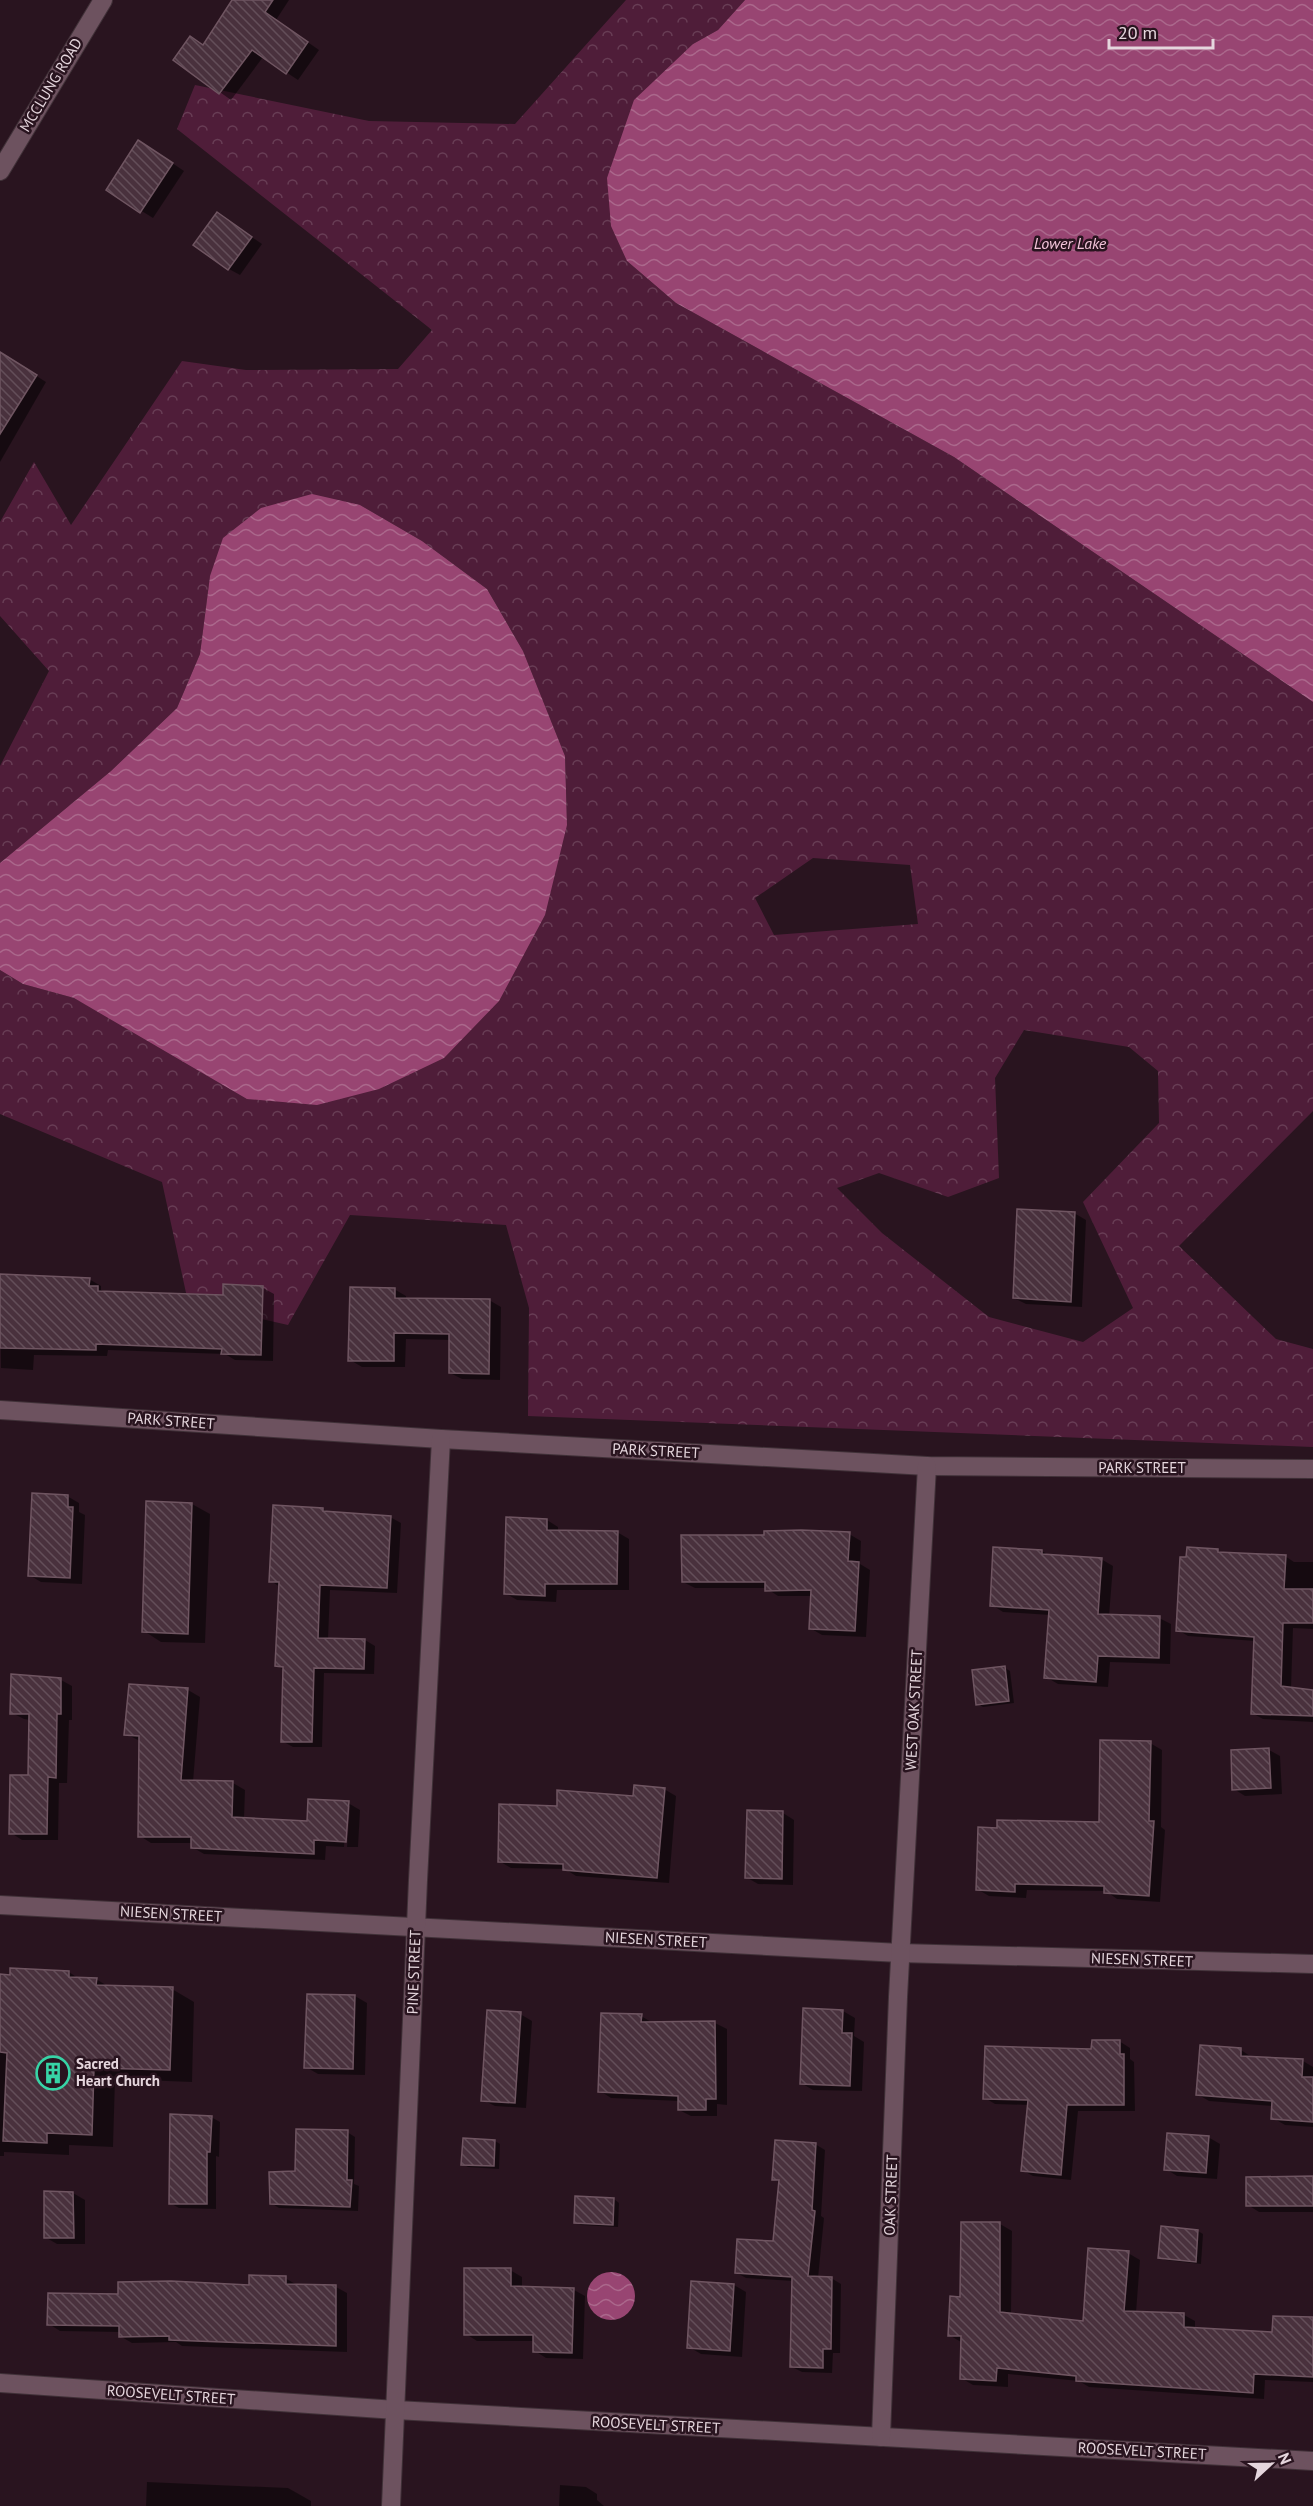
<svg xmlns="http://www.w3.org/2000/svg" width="1313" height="2506" font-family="'PT Sans',sans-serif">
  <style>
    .forest { fill: url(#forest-crowns); fill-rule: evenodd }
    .water { fill: url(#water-waves) }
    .shadow { fill: #0007 }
    .building { fill: url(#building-back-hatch); stroke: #6f5561; stroke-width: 1.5 }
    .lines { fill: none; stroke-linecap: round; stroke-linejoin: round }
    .minor-casing { stroke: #403138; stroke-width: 20 }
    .minor { stroke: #6d525f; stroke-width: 18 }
    .labels { text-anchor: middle; stroke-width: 5; stroke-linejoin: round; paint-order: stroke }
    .street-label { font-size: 15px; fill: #e5d6dd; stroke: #29141f }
    .poi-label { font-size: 15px; font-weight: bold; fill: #e5d6dd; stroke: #29141f; text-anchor: start }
    .water-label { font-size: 16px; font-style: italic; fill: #f3c4da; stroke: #29141f }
  </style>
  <defs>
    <pattern id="forest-crowns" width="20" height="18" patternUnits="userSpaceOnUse" patternTransform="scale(1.5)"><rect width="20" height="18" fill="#4f1d39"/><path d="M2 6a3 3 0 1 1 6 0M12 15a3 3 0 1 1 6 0" fill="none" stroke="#683d55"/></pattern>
    <pattern id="water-waves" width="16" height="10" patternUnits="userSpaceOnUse" patternTransform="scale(1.5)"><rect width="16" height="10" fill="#984572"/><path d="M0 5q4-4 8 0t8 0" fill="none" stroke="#ab688c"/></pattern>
    <pattern id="building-back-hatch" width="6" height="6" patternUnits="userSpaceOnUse" patternTransform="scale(1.5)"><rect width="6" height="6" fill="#49313d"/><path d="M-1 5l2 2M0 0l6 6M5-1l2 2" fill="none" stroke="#634e59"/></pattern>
  </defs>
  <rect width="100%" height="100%" fill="#29141f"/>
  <path class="forest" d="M626,0h119l-27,30 -25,14 -66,217 49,42 278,154 359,245v409l-134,135 97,93 37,10v98l-785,-31 1,-108 -23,-83 -156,-10 -62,110 -100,-23 -26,-120 -162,-68v-144l23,14 51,14 64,35 429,-208 -2,-69 -42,-105 -36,-62 -65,-48 -62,-36 -150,71 -10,78 -23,54 -66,63 -111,92v-97l49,-95 -49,-55v-94l34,-60 37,63 111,-164 64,9 152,-1 34,-39 -255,-201 18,-44 174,36 146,3zM813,858l97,7 8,59 -144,11 -19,-37zM1024,1030l105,17 29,24 1,52 -76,79 50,106 -50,34 -94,-25 -107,-84 -45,-45 42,-15 69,24 51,-19 -4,-100z"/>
  <g class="water">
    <path d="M745,0h568v702l-359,-245 -278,-154 -49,-42 -16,-35 -4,-48 27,-78 59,-56 25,-14z"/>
    <path d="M312,494l48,11 62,36 65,48 36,62 42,105 2,69 -22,90 -46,86 -55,57 -65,31 -62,16 -70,-6 -173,-101 -51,-14 -23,-14v-107l111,-92 66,-63 23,-54 10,-78 13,-38 38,-30z"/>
    <circle cx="611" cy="2296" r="24"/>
  </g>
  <g class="shadow">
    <path d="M234,0h55l-13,20 43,30 -21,30 -35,-23 -32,43 -56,-40 29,-14z"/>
    <path d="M150,148l34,23 -31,47 -45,-28z"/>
    <path d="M218,214l44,30 -22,31 -11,-6z"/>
    <path d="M0,353l46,29 -46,80z"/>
    <path d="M1074,1213l12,7 -4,87 -56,-3 -12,-6z"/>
    <path d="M0,1275l89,4 12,7v4l5,3 118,4 39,-9 11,6 -1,67 -38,-1 -10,-6 -117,-4 -1,6 -73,-1 -1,15 -32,-2z"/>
    <path d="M394,1289l12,7v3l83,1 12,7 -1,73 -38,-1 -12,-6 1,-33 -45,-1 -1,28h-43l-12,-7z"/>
    <path d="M67,1496l12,7v9l6,3 -3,69 -41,-2 -12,-7z"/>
    <path d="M148,1502l44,2 18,10 -5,129 -44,-1 -17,-11z"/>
    <path d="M274,1507l49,2 7,4 60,4 11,6 -4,70 -67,-3 -2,49 37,1 10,6 -1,28 -50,-1 -2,74h-29l-11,-6 2,-71 -8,-5 4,-78 -9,-6z"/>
    <path d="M547,1520l11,7v5h59l12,7v51h-72l-1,12 -39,-2 -12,-7z"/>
    <path d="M849,1534l12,7 -1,23 10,6 -4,67 -44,-2 -12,-7 2,-32h-34l-12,-8h-71l-12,-6z"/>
    <path d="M994,1549l48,2 8,5 51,3 12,7 -4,50 50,2 12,6 -1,40 -60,-2 -2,25 -50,-3 -12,-7 4,-62 -47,-3 -11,-7z"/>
    <path d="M1217,1550l7,4 61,2 9,6h19v67l-20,-1 -2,61 22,2v31l-50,-3 -11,-6 3,-72 -67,-5 -10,-6z"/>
    <path d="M1005,1668l5,3 4,32 -31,4 -5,-3z"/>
    <path d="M61,1680l11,6v34h-3l-2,63h-8l-1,57h-36l-11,-7 18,-56 1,-57 -6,-1 -12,-6z"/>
    <path d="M130,1685l58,5 12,7 -7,85 40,1 12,7 -1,29 64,4 40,-20 12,7 -2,37h-11l3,-41h-3l-3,41 -18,-1 -1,14 -121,-6 -12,-7v-4h-41l-11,-7v-95l-14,-7z"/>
    <path d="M1150,1743l12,7 -1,77 4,3 -5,72 -43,-3 -11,-8 -79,-1 -1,8 -37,-2 -12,-7 123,-66z"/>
    <path d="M1269,1750l11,6 2,38 -37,2 -11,-7z"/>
    <path d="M664,1789l12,7 -7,87 -93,-7 -11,-7 -54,-1 -12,-7 60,-53 75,-10z"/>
    <path d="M783,1813l11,7 -1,65 -35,-1 -12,-7z"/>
    <path d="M69,1972l10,7h17l13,8 63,2 22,13 -2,80 -77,-3 -2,68 -44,-2v10l-65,-3v4h-4v-180z"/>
    <path d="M355,1996l12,7 -2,72 -47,-1 -12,-7z"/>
    <path d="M843,2011l12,7 -1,18 10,6 -2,49 -49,-1 -12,-7z"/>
    <path d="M520,2014l12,7 -6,87 -31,-2 -12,-6z"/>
    <path d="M641,2016l12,7h62l12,6v76l-10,-1v12h-26l-12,-6v-9l-68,-3 -11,-7z"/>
    <path d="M1119,2041l11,7v11l4,3 1,49h-57l-7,69 -38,-4 -11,-6 7,-65 -34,-1 -10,-6 108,-48z"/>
    <path d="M1201,2047l40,3 12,8 50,3 10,6v60l-28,-2 -12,-7v-12l-64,-5 -12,-7z"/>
    <path d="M211,2117l9,5 -1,35 -3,-1v53l-37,-1 -9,-5z"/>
    <path d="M347,2132l8,5 -1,47 5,2 -1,25 -79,-3 -8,-5 26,-30z"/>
    <path d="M1208,2137l12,7 -3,35 -40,-3 -11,-7z"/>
    <path d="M464,2140l31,1 5,3 -1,25 -31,-2 -5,-3z"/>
    <path d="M815,2144l10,6 -4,66 3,2 -6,60h13l10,6 -1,69h-7l-1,20 -30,-1 -10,-5 1,-86 -47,-3 -9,-5 37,-30 7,-60 -7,-4z"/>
    <path d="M1313,2178v34h-54l-11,-7z"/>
    <path d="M73,2193l12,7v44h-28l-12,-7z"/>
    <path d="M614,2199l5,4 -1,24 -37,-2 -6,-3z"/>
    <path d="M1000,2224l12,7 -1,83 73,8 44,-69 12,7 -4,53 48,2 11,6v8l78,5 40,-15v63l-48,-2 -1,19 -175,-12 -10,-6 -71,-7v13l-35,-2 -12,-7v-36l-12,-7 13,-36z"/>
    <path d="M1198,2231l5,3 -2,30 -36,-4 -5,-3z"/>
    <path d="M510,2270l12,7v11l52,2 11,6 -2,63 -37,-1 -11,-7v-10h-58l-11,-7z"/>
    <path d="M285,2278l12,7 39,2 11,6v59l-165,-6 -6,-4 -44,1 -12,-7v-4l-60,-1 -11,-7 71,-28 130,-10z"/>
    <path d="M734,2285l12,7 -4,65 -41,-3 -12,-7z"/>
    <path d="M147,2482l141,6 23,13v5h-165z"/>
    <path d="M560,2485l26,2 11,7v6l7,6h-45z"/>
  </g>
  <g class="building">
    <path d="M232,0h41l-8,12 43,30 -22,32 -34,-24 -33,44 -46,-34 17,-24 13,9z"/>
    <path d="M138,140l35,23 -33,50 -34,-23z"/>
    <path d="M217,212l35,25 -24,33 -35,-25z"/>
    <path d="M0,352l37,23 -37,59z"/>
    <path d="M1017,1209l58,3 -4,90 -58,-4z"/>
    <path d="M0,1274l90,4 -1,8h9v5l125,4v-11l40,2 -2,69 -40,-1 1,-5 -126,-5v6l-96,-2z"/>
    <path d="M350,1287l45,1v10l95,1 -1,75 -40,-1v-39l-55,-1v28h-46z"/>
    <path d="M32,1493l36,2v12h5l-3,71 -42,-2z"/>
    <path d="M146,1501l46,2 -4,131 -46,-2z"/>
    <path d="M273,1505l50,3v3l68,5 -4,72 -67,-3 -2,53 47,1 -1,30 -50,-1 -2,74h-31l2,-75 -8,-1 4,-84h-10z"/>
    <path d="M506,1517l41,2v11l71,1 -1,53h-72v12l-41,-2z"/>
    <path d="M801,1530l49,2 -2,29 11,1 -4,69 -46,-2 2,-39 -46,1v-9h-83l-1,-47h83v-4z"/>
    <path d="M993,1547l49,3v4l60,4 -4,56 62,2 -1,42 -61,-2 -2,26 -52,-4 5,-68 -59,-4z"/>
    <path d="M1187,1547l31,2v3l68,3 -2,34h29v34h-30l-2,63 32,4v26l-62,-2 3,-77 -78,-6 4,-74h6z"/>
    <path d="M1005,1666l4,35 -33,4 -4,-35z"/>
    <path d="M11,1674l50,4v36h-4l-1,64 -8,-1 -1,57h-38l1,-59h18l1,-61h-19z"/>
    <path d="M129,1684l59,4 -7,92 52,1 -1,36 75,4 1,-22 41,2 -3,41 -32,-2v14l-123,-6v-11h-53l1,-101 -15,-1z"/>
    <path d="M1100,1740l51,1 -2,80h5l-5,75 -45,-3v-7l-89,-2v8l-39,-2 2,-63 19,1v-8l102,2z"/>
    <path d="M1269,1748l2,40 -39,2 -1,-40z"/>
    <path d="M634,1785l31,3 -8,90 -94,-8v-6l-65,-2 1,-58 58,2v-16l76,6z"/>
    <path d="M747,1810l36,1 -1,68 -37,-1z"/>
    <path d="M10,1968l59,3v6l28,1 -1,7 77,2 -3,83 -76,-2 -2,67 -45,-2v10l-44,-2 4,-88 -7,-1v-78l10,1z"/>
    <path d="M307,1994l48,1 -2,74 -49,-1z"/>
    <path d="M803,2008l40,2 -1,23h10l-2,53 -50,-2z"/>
    <path d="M487,2010l34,2 -6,91 -34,-2z"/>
    <path d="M601,2013l41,1 -1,8 74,-1 1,78h-10v11h-28v-14l-80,-4z"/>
    <path d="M1092,2040h28v14h4v51h-57l-6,70 -40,-4 7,-71 -45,-1 2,-53 106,3z"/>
    <path d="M1200,2045l41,3v8l62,3 -1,18h11v45l-42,-3 1,-18 -76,-6z"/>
    <path d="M170,2114l42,2 -2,36h-3v52h-38z"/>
    <path d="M296,2129l52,1 -1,50h5l-2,27 -80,-3 -1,-32 26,-1z"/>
    <path d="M1167,2133l42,3 -3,37 -42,-3z"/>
    <path d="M463,2138l32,2 -1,26 -33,-1z"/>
    <path d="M775,2140l41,3 -4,67 3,1 -7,65 24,1 -1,72h-8v19l-33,-1 2,-90 -57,-4 2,-34 36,2 6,-61h-7z"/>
    <path d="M1313,2176v30h-67v-29z"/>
    <path d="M44,2191l29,1 1,46h-30z"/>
    <path d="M575,2196l39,2 -1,27 -39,-2z"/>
    <path d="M961,2222h39v90l83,9 5,-73 41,3 -5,60 60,2v14l88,5 1,-16 40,1v60l-59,-3 -1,19 -177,-12v-5l-79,-8 -1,13 -36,-2 1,-43h-13l2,-40 10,1z"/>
    <path d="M1161,2226l37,4 -2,32 -38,-4z"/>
    <path d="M464,2268h47v18l63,2 -2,65 -39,-1v-17h-69z"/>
    <path d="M249,2275l37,1v8l50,1v61l-167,-6v-4l-50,1v-11l-72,-1 1,-32 70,1v-12l53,-1 78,4z"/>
    <path d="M691,2281l43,3 -4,67 -43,-3z"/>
  </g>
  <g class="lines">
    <defs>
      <g id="minor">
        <path d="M0,171l103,-171"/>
        <path d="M0,1410l441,29 486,27 386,3"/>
        <path d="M0,1905l900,48 413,11"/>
        <path d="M0,2383l396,27 917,51"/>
        <path d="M881,2437l17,-440 29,-531"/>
        <path d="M391,2506l27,-626 23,-441"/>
      </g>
    </defs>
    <use href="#minor" class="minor-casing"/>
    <use href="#minor" class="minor"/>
  </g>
  <defs>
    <symbol id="building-ring" viewBox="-11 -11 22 22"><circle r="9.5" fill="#29141f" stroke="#37d4a6" stroke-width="1.5"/><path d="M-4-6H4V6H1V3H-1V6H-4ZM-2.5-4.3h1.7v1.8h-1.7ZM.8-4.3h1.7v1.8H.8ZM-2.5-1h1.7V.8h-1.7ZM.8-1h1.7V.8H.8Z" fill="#37d4a6"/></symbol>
  </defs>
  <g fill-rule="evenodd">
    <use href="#building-ring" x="34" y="2054" width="38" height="38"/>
  </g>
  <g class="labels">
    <g class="street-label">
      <text transform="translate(51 85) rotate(-59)" y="5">MCCLUNG ROAD</text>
      <text transform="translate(171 1421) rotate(4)" y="5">PARK STREET</text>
      <text transform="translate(656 1451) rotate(3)" y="5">PARK STREET</text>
      <text x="1142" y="1473">PARK STREET</text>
      <text transform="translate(914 1710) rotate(-87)" y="5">WEST OAK STREET</text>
      <text transform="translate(171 1914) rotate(3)" y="5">NIESEN STREET</text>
      <text transform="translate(656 1940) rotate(3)" y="5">NIESEN STREET</text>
      <text transform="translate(1142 1960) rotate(2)" y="5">NIESEN STREET</text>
      <text transform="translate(414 1972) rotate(-88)" y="5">PINE STREET</text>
      <text transform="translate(891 2195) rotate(-88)" y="5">OAK STREET</text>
      <text transform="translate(171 2395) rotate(4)" y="5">ROOSEVELT STREET</text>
      <text transform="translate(656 2425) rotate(3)" y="5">ROOSEVELT STREET</text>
      <text transform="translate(1142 2451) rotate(3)" y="5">ROOSEVELT STREET</text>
    </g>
    <g class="poi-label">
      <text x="76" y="2069">Sacred<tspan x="76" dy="17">Heart Church</tspan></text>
    </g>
    <g class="water-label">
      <text x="1070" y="249">Lower Lake</text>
    </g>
  </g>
  <g transform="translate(1271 2464) rotate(68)" stroke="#29141f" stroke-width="4.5" paint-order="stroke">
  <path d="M0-4.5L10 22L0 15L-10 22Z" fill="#e5d6dd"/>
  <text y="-9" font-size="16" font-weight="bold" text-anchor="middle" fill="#e5d6dd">N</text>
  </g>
  <path d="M1109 39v9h104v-9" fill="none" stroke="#e5d6dd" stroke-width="3"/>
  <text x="1118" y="39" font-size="18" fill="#e5d6dd" stroke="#29141f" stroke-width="4.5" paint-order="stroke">20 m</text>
</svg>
